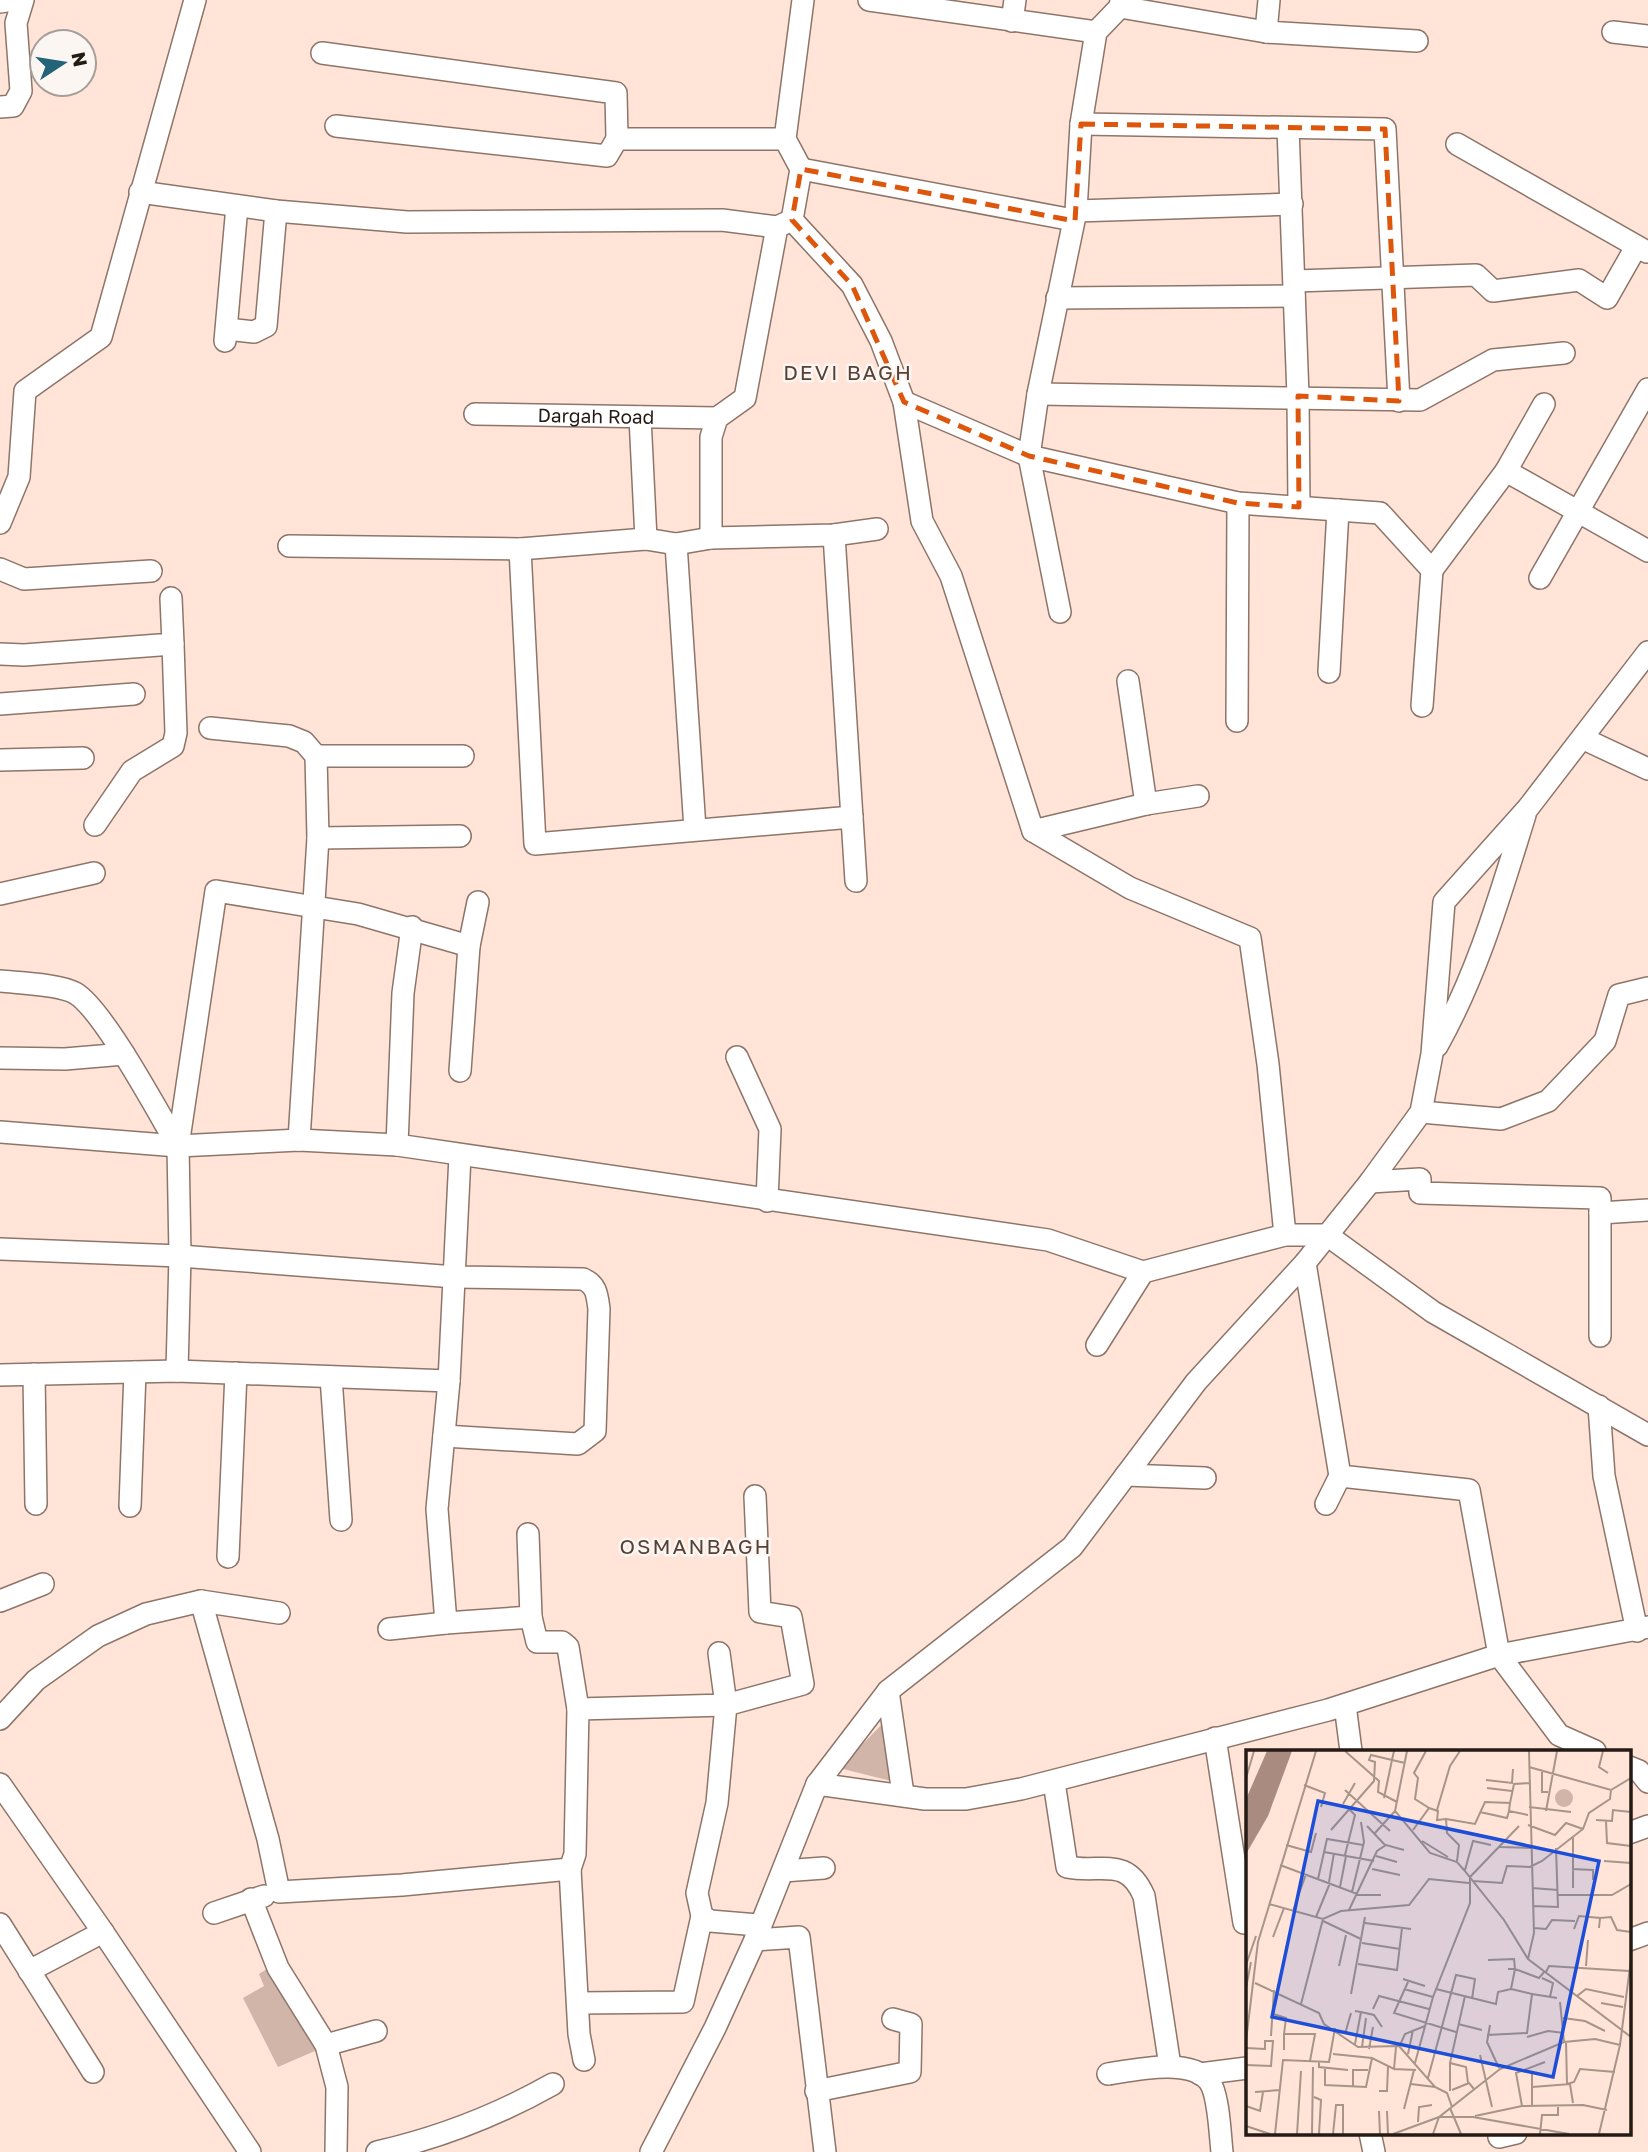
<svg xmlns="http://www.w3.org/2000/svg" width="1648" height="2152" font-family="'Golos Text',sans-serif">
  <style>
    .green { fill: #d0b5a8 }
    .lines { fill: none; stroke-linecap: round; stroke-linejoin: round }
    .minor-casing { stroke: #8d756a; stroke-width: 24 }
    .minor { stroke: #fff; stroke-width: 21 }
    .marked { fill: none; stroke: #de560c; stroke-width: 5; stroke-dasharray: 14 9; stroke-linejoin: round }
    .labels { text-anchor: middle; stroke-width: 5; stroke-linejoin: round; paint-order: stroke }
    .street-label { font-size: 19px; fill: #241b16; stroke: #fcf6f3 }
    .neighbourhood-label { font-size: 21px; letter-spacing: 2px; fill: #574137; stroke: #fcf6f3 }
    .inset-road { fill: none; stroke: #a7948a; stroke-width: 2 }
    .view { fill: #1d4ed8; fill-opacity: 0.15; stroke: #1d4ed8; stroke-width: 3.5 }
    .inset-edge { fill: none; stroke: #241b16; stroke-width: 3.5 }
  </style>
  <rect width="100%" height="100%" fill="#ffe4d7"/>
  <g class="green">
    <path d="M897,1709l10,76 -68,-17z"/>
    <path d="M272,1966l45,84 -39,17 -35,-69 21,-12 -5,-12z"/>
  </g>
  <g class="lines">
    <defs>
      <g id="minor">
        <path d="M803,0l-18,139 16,30 -9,51 60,65 29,56 23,61 18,119 29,55 82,255 97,57 120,50 18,126 17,171"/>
        <path d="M869,0l227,32"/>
        <path d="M1269,0l-3,32 151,9"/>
        <path d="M0,2l13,-2"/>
        <path d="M1120,7l146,25"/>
        <path d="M1012,21l3,-21"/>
        <path d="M1613,32l35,4"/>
        <path d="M322,53l294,40 1,46"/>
        <path d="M0,107l13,-1 8,-15 -5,-68 7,-23"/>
        <path d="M1081,124l304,5 14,272"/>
        <path d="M336,126l271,30 10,-17h168"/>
        <path d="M1288,128l10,268 1,111"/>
        <path d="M1457,144l190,108"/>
        <path d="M801,169l272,51"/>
        <path d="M140,192l136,19 131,11 315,-2 55,7 15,-7"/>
        <path d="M1076,211l216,-7"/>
        <path d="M1295,281l181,-6 17,16 86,-11 28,18 29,-51"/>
        <path d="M1057,298l237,-2"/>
        <path d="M227,329l27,3 12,-6 10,-115"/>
        <path d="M225,341l12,-135"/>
        <path d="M1038,394l382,6 73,-40 71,-7"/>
        <path d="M904,402l125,54 209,47 142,10 52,57 -10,136"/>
        <path id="s1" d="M475,414l242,4"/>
        <path d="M640,417l6,122"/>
        <path d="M1506,471l142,80"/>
        <path d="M0,523l19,-46 6,-86 76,-54 94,-337"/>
        <path d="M834,535l22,346"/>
        <path d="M711,538v-101l6,-19 28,-20 32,-171"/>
        <path d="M676,544l19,285"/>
        <path d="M289,546l231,3 126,-10 30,5 35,-6 123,-3 43,-6"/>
        <path d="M520,549l15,295 317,-27"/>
        <path d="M0,569l24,10 127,-8"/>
        <path d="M1432,570l74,-99 38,-67"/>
        <path d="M1540,578l108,-189"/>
        <path d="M1060,612l-31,-156 9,-62 38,-183 5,-87 15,-92 24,-25 1,-7"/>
        <path d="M0,654l24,1 149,-11 -2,-46"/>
        <path d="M1329,672l9,-162"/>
        <path d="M1128,681l18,123"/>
        <path d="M0,704l134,-10"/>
        <path d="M1237,721l1,-218"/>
        <path d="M210,728l79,8 15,6 12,14 2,82 -19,302"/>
        <path d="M1584,739l64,30"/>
        <path d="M316,756h147"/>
        <path d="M0,760l83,-2"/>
        <path d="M95,825l37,-54 41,-25 3,-13 -3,-89"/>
        <path d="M1033,831l113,-27 52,-8"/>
        <path d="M318,838l142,-2"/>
        <path d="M0,894l94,-21"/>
        <path d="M0,981c19,2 59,3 75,12 28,16 84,121 103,153"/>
        <path d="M1437,1046c41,-73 63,-151 88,-231"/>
        <path d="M737,1057l33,72 -3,72"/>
        <path d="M0,1058l65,1 59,-5"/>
        <path d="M460,1071l9,-125 9,-44"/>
        <path d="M1421,1112l80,7 47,-18 57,-60 14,-46 29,-7"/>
        <path d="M0,1132l178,14 121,-6 98,5 651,95 95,32 142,-37h42l106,77 215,123"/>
        <path d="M397,1145l6,-152 9,-66"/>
        <path d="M460,1156l-11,225 -12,128 9,114 85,-6 6,25h25l6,5 10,62"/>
        <path d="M1370,1182l50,-3v14l180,5v138"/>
        <path d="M1600,1213l48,-3"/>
        <path d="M0,1249l180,7 275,21 128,2c14,6 14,16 16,30l-4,122 -17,13 -134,-8"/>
        <path d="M1305,1263l35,213 129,14 30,165 60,80 36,16"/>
        <path d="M1097,1345l46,-73"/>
        <path d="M177,1371l3,-115 -2,-110 38,-255 142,23 111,32"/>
        <path d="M34,1374l2,130"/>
        <path d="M0,1375l177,-4 272,10"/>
        <path d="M331,1377l10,143"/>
        <path d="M1599,1406l5,70 33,155"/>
        <path d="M1126,1475l79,3"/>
        <path d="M755,1496l5,116 31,5 12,67 -77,21 -9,98 -20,90 5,23 8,5 48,4"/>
        <path d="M1326,1504l14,-28"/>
        <path d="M130,1506l5,-134"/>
        <path d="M528,1534l3,83"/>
        <path d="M228,1557l8,-184"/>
        <path d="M0,1601l43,-17"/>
        <path d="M201,1601l67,238 11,53 123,-7 168,-16 5,-15 3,-145 148,-4 -7,-52"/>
        <path d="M389,1629l57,-6"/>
        <path d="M888,1691l15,103"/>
        <path d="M1345,1705l6,46"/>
        <path d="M0,1719l36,-39 62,-44 48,-22 55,-13 78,12"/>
        <path d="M1215,1738l29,185 3,-1"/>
        <path d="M1629,1767l10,4 9,11"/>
        <path d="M1054,1782l13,85c34,7 59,-12 77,29l26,170"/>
        <path d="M0,1784l103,148 147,220"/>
        <path d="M817,1784l108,15h41l55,-10 307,-79 171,-55 149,-28"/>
        <path d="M1629,1833l19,-7"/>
        <path d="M570,1869l9,165 5,26"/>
        <path d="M783,1871l41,-3"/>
        <path d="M251,1899l27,69 48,77 11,42 -1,65"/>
        <path d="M214,1913l50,-17"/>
        <path d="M0,1924l93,148"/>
        <path d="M755,1940l44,-3 26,215"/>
        <path d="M1629,1940l19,-7"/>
        <path d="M29,1971l74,-39"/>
        <path d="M578,2003l105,-1 19,-86"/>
        <path d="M326,2045l50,-14"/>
        <path d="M1108,2074c26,-4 82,-17 101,7 10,13 11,54 13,71"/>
        <path d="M1200,2074l47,-6"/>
        <path d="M816,2091l94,-19 1,-48 -18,-5"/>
        <path d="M1370,2133l4,19"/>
        <path d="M1499,2137l17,-4"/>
        <path d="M377,2152c62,-14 121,-37 176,-68"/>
        <path d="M651,2152l64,-124 40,-88 62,-156 71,-93 184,-144 124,-165 109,-119 65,-81 51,-70 11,-58 12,-152 84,-94 120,-156"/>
      </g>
    </defs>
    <use href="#minor" class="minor-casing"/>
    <use href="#minor" class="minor"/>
  </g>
  <path class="marked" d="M1081,124l304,5 14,272 -101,-5 1,111 -61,-4 -209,-47 -125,-54 -52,-117 -60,-65 9,-51 274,52z"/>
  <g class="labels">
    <g class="street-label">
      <text dy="7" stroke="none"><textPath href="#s1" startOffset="121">Dargah Road</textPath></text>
    </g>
    <g class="neighbourhood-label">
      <text x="848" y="380">DEVI BAGH</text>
      <text x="696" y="1554">OSMANBAGH</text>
    </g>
  </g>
  <g transform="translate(1246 1750)">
    <rect width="385" height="385" fill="#ffe4d7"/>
    <path d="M309 48a9 9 0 1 1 18 0a9 9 0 1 1-18 0Z" fill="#d0b5a8"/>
    <path d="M21,1h25l-24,65 -22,38v-55z" fill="#a98c7f"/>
    <path class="inset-road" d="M99,1l34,30 -1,11 19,10M148,1l-2,9 13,3M161,1l-12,60 35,42 27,9 7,8 40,50 24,39 103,78M357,1l-4,16 9,6M283,17l82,23 20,-12M296,20v22h6M0,28l8,-27M240,30l26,3 1,-14M58,35l21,8 -4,14M241,38l25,3M99,40l45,41M264,53l4,-19 15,-1M97,54l12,-21M283,57l42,5M183,58l9,3 -1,9 9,-1M191,60l13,-44 10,-15M300,61l11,-60M234,62l27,6 2,-7M350,70l16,1 1,-11 18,2M360,71l1,22 24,3M282,75l27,10 11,-12 17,6M121,76l18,19M85,80l43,-49 1,-19 -6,-2 2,-5 21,5 -8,38M167,80l16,-22 -14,-9 3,-21 -4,-5 12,-22M129,83l20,-22M327,87v51M176,91l26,16M40,95l25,7 5,-19M254,97l31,1M78,102l50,9M99,105l10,-40 -5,-5M130,106l21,6M211,111l2,-16 -12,-12 -1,-14 29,5 10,-22 25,1 -1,8 19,4M358,111l27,2M34,115l80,30h21M126,119l28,6M326,119l21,1v10M219,120l8,-29 18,4M72,129l9,-40 36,6M227,131l29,2 5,-17 23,1 12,-6 41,-32 6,-16 21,-14 1,-9M83,132l5,-29M94,137l6,-31M286,138l26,2M106,142l12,-50 -3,-20M312,145h54l19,-11M23,154l54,15 18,-8 68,-6 20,-26 40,4M287,156l25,1 -2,-59M103,160l28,-59 9,-6 18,5M47,161l13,-37M70,167l14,-34M354,168l11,-1 6,13 14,2M77,171l38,18M119,173l46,6M288,178l12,1 6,-9 23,1M328,179l5,-13 21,2 -1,10M27,187l11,-29M116,193l38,6M282,209l6,-26 -5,-182M242,210l26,-1 1,10 24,9 6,-7M112,214l39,6 5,-42M0,215l10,-29M93,216l7,-31M340,216l2,-26M300,222l3,-6 80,5M296,228l11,5 -3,14M157,229l22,7M162,232l-14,31 62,19M9,233l64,30 5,11 34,23 41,-1 36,41 12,6 5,14M0,238l5,-26M158,239l29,8M190,239l60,15 2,-12 13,-3M105,244l14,-77M286,244l25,4M331,246l9,-7 38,8M314,252l4,40M355,253l22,4M55,254l22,-85M127,259l6,-13 50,13M115,262l13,3 8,12M27,264l13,4 -2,16M317,268l22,3 20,10M212,274l24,6M244,275l-3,17 12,26M99,284l6,-21M241,285l40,-2 5,-39 -21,-5 4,-20h-7M25,286l3,-46M281,287l21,-6 16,2M0,291l12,-99 58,-191M320,292l1,42M109,294l6,-32 -6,-1M154,295l5,-11 20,-8M116,297l4,-29M0,298l19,1v-8h8l-2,25 -25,-1M123,299l4,-22M38,300v-16h31l-5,27M87,304l39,4 22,11 2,-22M162,304l5,-24M234,305l12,52M73,311v6l29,3M169,313l18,-66 37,-94v-26l49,-51M204,313l16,4 2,16M79,318v17l41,2 6,-29M148,319l22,1M182,328l28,-103 19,4 -3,20M165,334l24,3M321,334l7,-2 6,-13 35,3M107,337v-17h15M286,337l38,-3 3,19M206,340l17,-7 5,6M133,341h8l1,-24M204,341v-28l15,-67M9,342l25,-2M68,347l7,3 -2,34M0,356l14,5 3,-19M276,356l-6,-33 29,-11M286,356v-34M204,358l11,26M158,359l10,-39M133,361l1,23M141,361l1,23M229,366l47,-10 61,-1 24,5M172,372l1,-15 13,-2M0,376l24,8M29,384l8,-74 46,2 6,-34M51,384l4,-63M66,384l1,-67M87,384l3,-29h7v29M147,384l46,-17 61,-48 64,-27 31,-3 25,6M187,384l6,-17h34l96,17M294,384l2,-19h16v-8M353,384l21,-89 11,-86"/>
    <path class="view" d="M72,51l281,60 -46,216 -281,-60z"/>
    <rect width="385" height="385" class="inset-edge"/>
  </g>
  <g transform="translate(63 63) rotate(78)"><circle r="33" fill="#fcf6f3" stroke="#a69e9b" stroke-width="2"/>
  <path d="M0-5L12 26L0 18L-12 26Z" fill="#236479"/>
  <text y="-10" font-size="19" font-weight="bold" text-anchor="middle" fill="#241b16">N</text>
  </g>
</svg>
